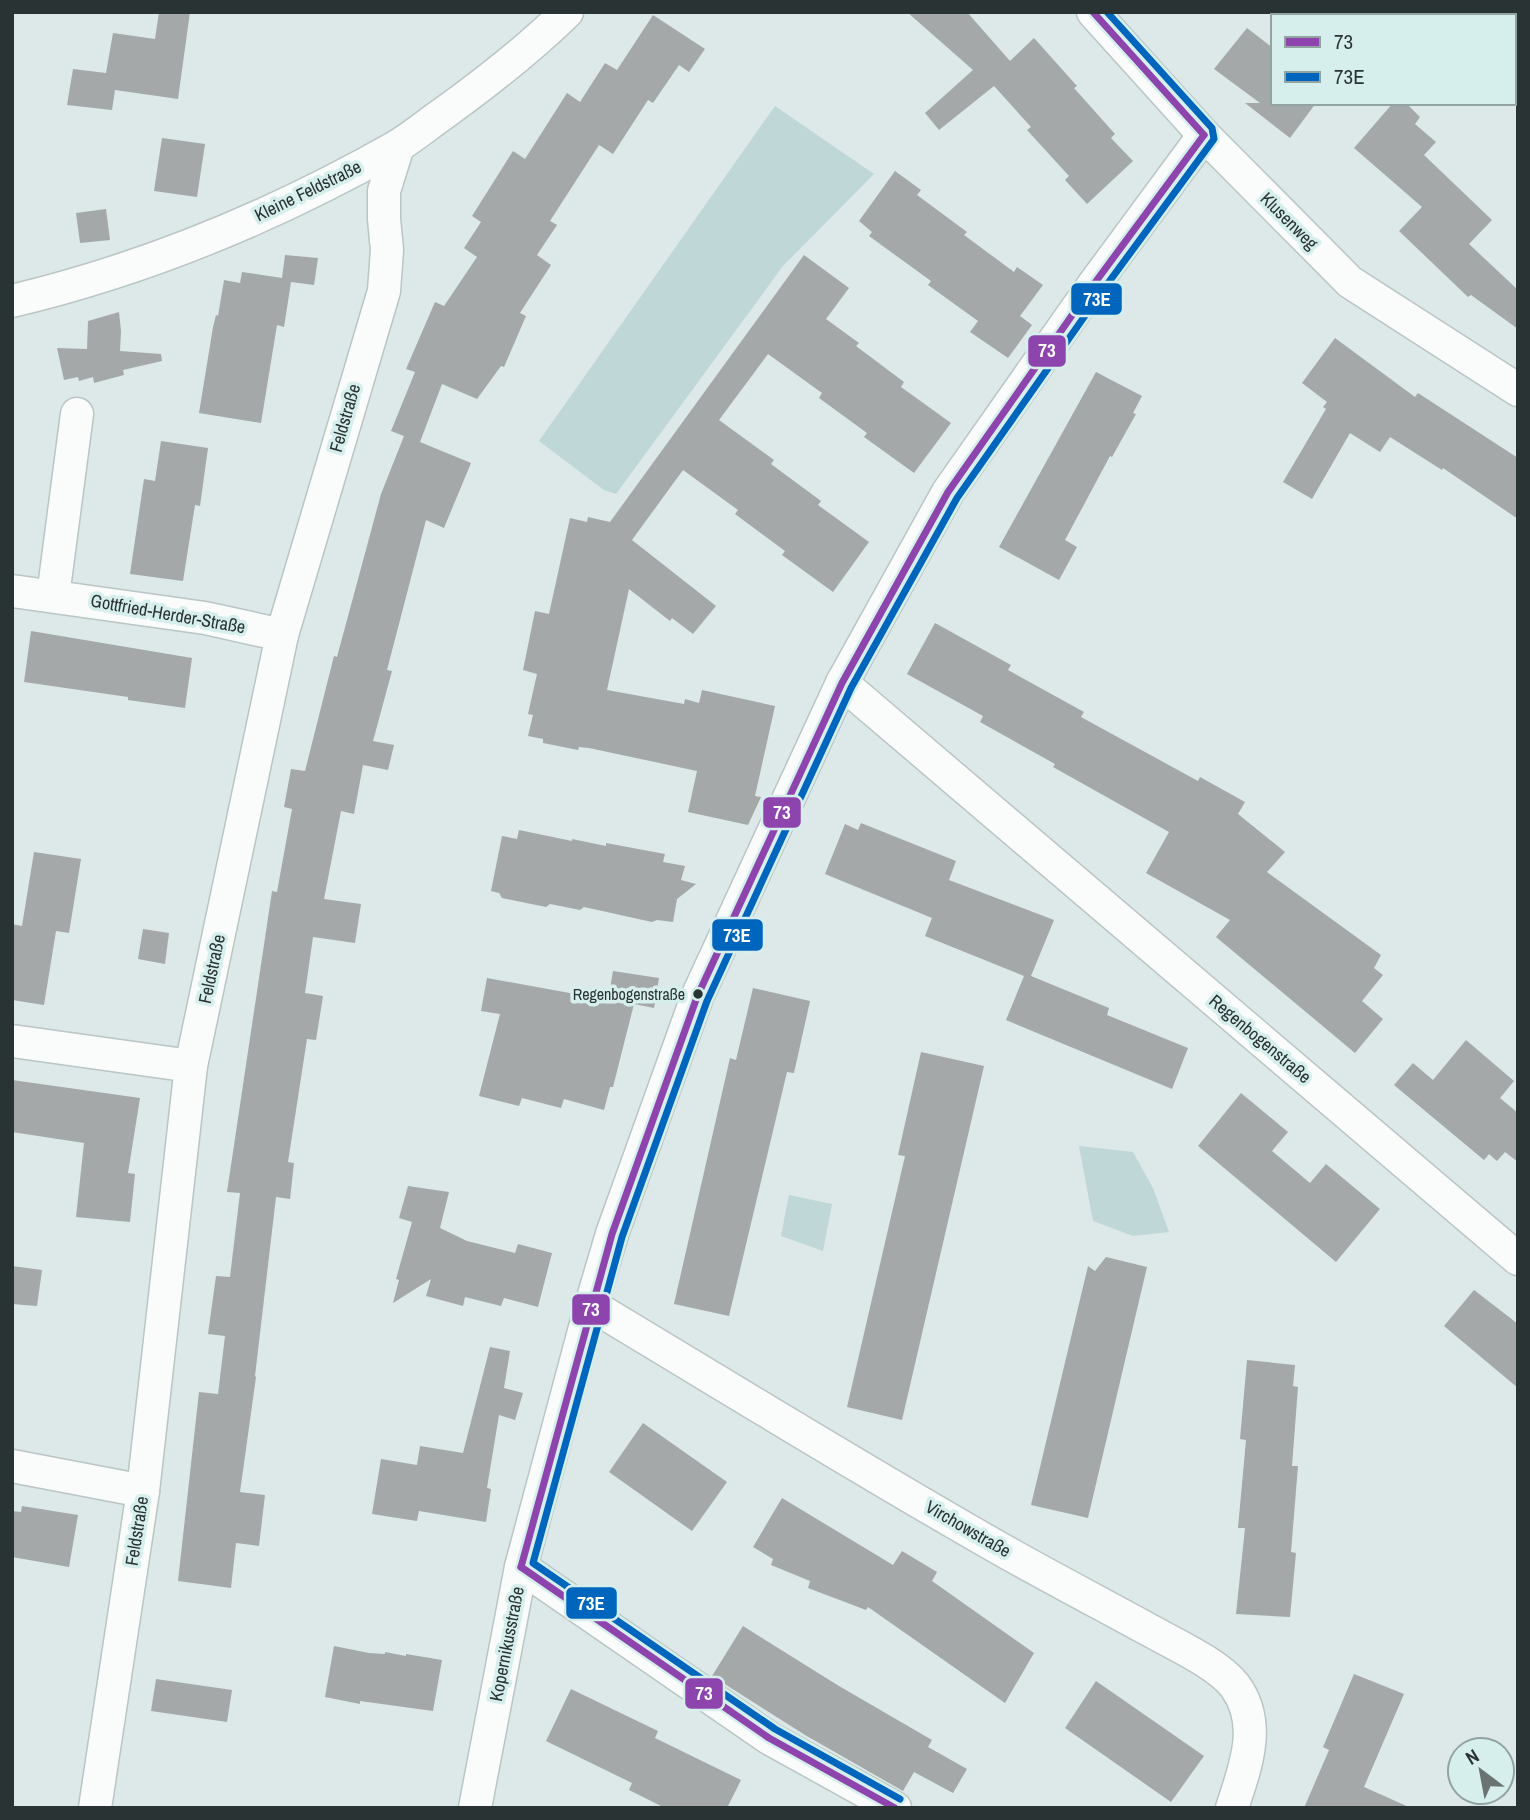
<svg xmlns="http://www.w3.org/2000/svg" width="1530" height="1820" font-family="'Archivo Narrow',sans-serif">
  <style>
    .green { fill: #bfd7d6 }
    .building { fill: #a4a8a9 }
    .lines { fill: none; stroke-linecap: round; stroke-linejoin: round }
    .minor-casing { stroke: #bac5c4; stroke-width: 35 }
    .minor { stroke: #fafcfc; stroke-width: 32 }
    .bus-1-casing { stroke: #d6efed; stroke-width: 12 }
    .bus-2-casing { stroke: #d6efed; stroke-width: 12 }
    .bus-1 { stroke: #8e44ad; stroke-width: 7 }
    .bus-2 { stroke: #0065bd; stroke-width: 7 }
    .bus-dot { fill: #2a3333; stroke: #d6efed; stroke-width: 2.5 }
    .labels { text-anchor: middle; stroke-width: 7; stroke-linejoin: round; paint-order: stroke }
    .bus-label { font-size: 16px; fill: #2a3333; stroke: #d6efed; text-anchor: end }
    .street-label { font-size: 18px; fill: #2a3333; stroke: #d6efed }
    .line-badge { stroke: #d6efed; stroke-width: 2.5 }
    .badge-label { font-size: 19px; text-anchor: middle; font-weight: bold; fill: #fff }
  </style>
  <rect width="100%" height="100%" fill="#dce9e8"/>
  <g class="green">
    <path d="M775,106l99,68 -91,92 -167,228 -12,-4 -65,-49z"/>
    <path d="M1079,1146l54,6 20,36 16,44 -36,4 -40,-15z"/>
    <path d="M789,1195l43,9 -9,47 -42,-15z"/>
  </g>
  <g class="building">
    <path d="M159,12h31l-12,87 -63,-9 -3,20 -45,-5 6,-36 33,4 7,-40 42,6z"/>
    <path d="M907,12h60l43,49 24,-23 43,48 -3,2 41,46 -4,4 22,23 -46,43 -22,-24 4,-4 -42,-46 4,-3 -37,-41 -55,44 -14,-17 48,-43z"/>
    <path d="M653,15l52,34 -16,23 -10,-7 -26,38 -5,-3 -35,54 -14,-9 -49,76 7,4 -20,30 14,10 -31,48 6,3 -22,51 -3,-1 -24,33 -35,-15 -22,58 51,21 -27,65 -18,-8 -39,150 5,1 -19,70 21,4 -6,25 -25,-5 -9,49 -13,-3 -17,88 37,5 -6,39 -42,-6 -8,56 18,3 -7,44 -9,-1 -19,123 6,1 -4,36 -14,-2 -21,179 1,1 -16,115 25,3 -6,51 -23,-3 -5,45 -53,-7 21,-189 19,2 7,-58 -17,-2 8,-58 14,1 10,-84 -13,-1 45,-301 5,1 15,-83 -8,-2 7,-38 14,2 29,-115 3,1 44,-163 23,-58 -13,-5 24,-59 -9,-3 29,-67 9,4 33,-49 -13,-9 17,-26 -9,-6 41,-65 12,8 42,-66 13,9 25,-39 12,7z"/>
    <path d="M1247,28l26,20v55h43l-26,35 -45,-35h15l-46,-34z"/>
    <path d="M1393,103h13l14,14 -5,7 21,18 -12,13 68,65 -23,24 49,46v39l-47,-34 -3,2 -69,-66 23,-24 -68,-59z"/>
    <path d="M162,138l43,6 -8,53 -43,-6z"/>
    <path d="M895,171l26,19 -4,5 50,37 -3,3 50,37 3,-5 26,18 -23,31 12,9 -24,33 -38,-26 8,-11 -50,-36 3,-4 -62,-45 3,-4 -13,-11z"/>
    <path d="M106,209l4,31 -30,3 -4,-30z"/>
    <path d="M285,255l33,3 -4,27 -23,-3 -7,45 -7,-2 -16,98 -62,-10 14,-86 3,-12 2,1 6,-36 16,3 2,-11 40,6z"/>
    <path d="M804,255l45,33 -23,31 33,24 -3,3 48,36 -3,5 50,36 -37,50 -50,-36 3,-4 -48,-35 3,-5 -54,-39 -49,66 55,40 -3,4 50,37 -3,4 51,37 -36,50 -51,-37 3,-4 -50,-37 3,-4 -55,-40 -51,70 84,66 -23,28 -21,-16 -2,3 -41,-32 -22,101 77,14 1,-5 14,4 3,-13 73,16 -20,90 6,1 -13,28 -60,-13 9,-41 -108,-23 -10,-1 -1,3 -35,-7v-4l-15,-3 5,-21 -5,-1 9,-40 -14,-4 12,-59 14,3 21,-96 17,4 1,-5 22,5z"/>
    <path d="M119,312l2,19 -1,20 41,3 1,7 -39,9 1,5 -30,8 -1,-6 -14,4 -1,-4 -14,3 -7,-32 30,1 1,-28z"/>
    <path d="M1335,338l80,59 3,-4 100,65v61l-75,-51 -1,2 -52,-33 -10,15 -30,-19 -38,66 -29,-17 43,-73 -3,-2 4,-5 -25,-19z"/>
    <path d="M1096,372l46,24 -9,17 3,1 -24,43 -2,-1 -45,84 12,7 -18,33 -60,-33z"/>
    <path d="M161,441l47,7 -8,58 -5,-1 -12,76 -53,-7 14,-95 11,2z"/>
    <path d="M935,623l76,42 -3,5 76,42 -3,5 117,64 2,-4 45,25 -7,12 47,38 -18,20 114,83 -7,13 9,7 -21,26 21,18 -28,34 -139,-116 14,-17 -84,-47 23,-41 -116,-65 2,-3 -75,-42 3,-6 -76,-42z"/>
    <path d="M31,631l161,27 -7,50 -57,-8v-3l-104,-15z"/>
    <path d="M861,823l95,38 -7,19 105,40 -23,56 78,32 -2,7 81,33 -16,41 -166,-69 18,-44 -99,-40 7,-18 -107,-44 20,-50 13,6z"/>
    <path d="M519,830l53,11v-2l34,7v-3l59,11 -2,8 22,4 -4,14 15,4 -19,15 -4,23 -16,-2 -5,2 -68,-15 -4,3 -30,-6 -4,3 -44,-9 -3,-5 -8,-2 11,-55 15,3z"/>
    <path d="M34,852l47,7 -12,74 -13,-2 -12,74 -32,-5v-76l10,2z"/>
    <path d="M143,929l26,4 -4,31 -27,-5z"/>
    <path d="M613,971l46,7 -5,30 -20,-4 -21,83h-3l-6,23 -40,-11 -3,9 -39,-10 -3,8 -40,-10 21,-82 -19,-3 6,-33 121,22z"/>
    <path d="M753,988l57,13 -16,72 -7,-1 -58,244 -55,-12 56,-246 6,2z"/>
    <path d="M1466,1040l48,41 -14,17 18,15v49l-13,-10 -8,9 -8,-7 -5,6 -90,-75 19,-22 20,17z"/>
    <path d="M921,1052l63,14 -82,354 -55,-13 58,-251 -7,-1z"/>
    <path d="M12,1080l128,18 -12,75 7,1 -5,48 -54,-5 8,-74 -72,-11z"/>
    <path d="M1241,1093l47,39 -16,19 38,32 16,-19 54,45 -44,53 -138,-116z"/>
    <path d="M408,1186l41,6 -9,36 27,13 48,12 3,-9 34,9 -14,54 -34,-9 -3,8 -36,-9 -2,9 -37,-10 5,-17 -38,24 6,-23 -3,-1 16,-57 -13,-4z"/>
    <path d="M1106,1257l41,10 -59,251 -57,-13 57,-239 7,5z"/>
    <path d="M12,1266l30,4 -5,36 -25,-2z"/>
    <path d="M1474,1290l44,34v64l-74,-62z"/>
    <path d="M490,1347l20,4 -6,37 19,5 -8,27 -16,-5 -12,73 4,1 -5,33 -67,-11 -2,10 -45,-7 9,-55 36,6 3,-19 43,7z"/>
    <path d="M1247,1360l48,5 -2,21 5,1 -6,79h6l-7,86 5,1 -6,64 -54,-3 9,-86h-7l8,-88 -6,-1z"/>
    <path d="M643,1423l84,59 -35,49 -83,-59z"/>
    <path d="M782,1498l111,67 9,-14 35,21 -5,9 102,72 -29,50 -137,-96 -2,3 -58,-22 2,-7 -39,-16 2,-6 -20,-12z"/>
    <path d="M22,1506l56,9 -9,52 -57,-10v-46l9,1z"/>
    <path d="M743,1626l96,60 93,54 -4,7 39,22 -14,24 -39,-21 -11,19 -98,-56 -93,-59z"/>
    <path d="M334,1646l35,7 16,1v-2l21,4v-2l36,6 -9,51 -73,-10v3l-35,-7z"/>
    <path d="M1354,1674l50,20 -40,93 47,21h-107l25,-58 -6,-3z"/>
    <path d="M156,1679l76,11 -5,32 -76,-11z"/>
    <path d="M1096,1681l108,75 -33,46 -106,-74z"/>
    <path d="M571,1689l87,42 -3,7 86,42 -14,28h-62l-36,-18 3,-7 -86,-42z"/>
  </g>
  <g class="lines">
    <defs>
      <g id="minor">
        <path d="M1093,12l111,123 146,147 168,108"/>
        <path d="M12,301c134,-32 264,-86 384,-154 17,-10 32,-23 48,-34 43,-31 85,-64 123,-101"/>
        <path d="M12,591l193,27 77,17"/>
        <path d="M53,596l24,-182"/>
        <path d="M842,683l676,576"/>
        <path d="M12,1041l179,25"/>
        <path d="M591,1305c135,81 269,164 406,242 51,29 103,56 154,84 25,14 67,33 84,55 28,38 10,82 -3,122"/>
        <path d="M12,1466l131,25"/>
        <path d="M521,1567l248,171 126,70"/>
        <path d="M95,1808l48,-317 48,-425 91,-431 102,-344 3,-41 -3,-31v-28l14,-45"/>
        <path d="M475,1808l46,-241 70,-262 21,-71 85,-237 145,-314 106,-191 146,-208 110,-149"/>
      </g>
    </defs>
    <use href="#minor" class="minor-casing"/>
    <use href="#minor" class="minor"/>
    <defs>
      <g id="bus-1">
        <path d="M1093,12l111,123"/>
        <path d="M521,1567l91,-333 85,-237 145,-314 106,-191 146,-208 110,-149"/>
        <path d="M521,1567l248,171 126,70"/>
      </g>
      <path id="bus-2" d="M900,1799l-125,-70 -242,-166 89,-326 85,-236 144,-313 106,-190 146,-208 111,-151 -2,-11 -105,-116"/>
    </defs>
    <use href="#bus-1" class="bus-1-casing"/>
    <use href="#bus-2" class="bus-2-casing"/>
    <use href="#bus-1" class="bus-1"/>
    <use href="#bus-2" class="bus-2"/>
  </g>
  <circle class="bus-dot" cx="698" cy="994" r="6"/>
  <g class="labels">
    <g class="bus-label">
      <text x="685" y="1000">Regenbogenstraße</text>
    </g>
    <g class="street-label">
      <text transform="translate(308 191) rotate(-26)" y="6">Kleine Feldstraße</text>
      <text transform="translate(1289 221) rotate(45)" y="6">Klusenweg</text>
      <text transform="translate(345 418) rotate(-74)" y="6">Feldstraße</text>
      <text transform="translate(168 614) rotate(10)" y="6">Gottfried-Herder-Straße</text>
      <text transform="translate(212 969) rotate(-78)" y="6">Feldstraße</text>
      <text transform="translate(1260 1039) rotate(40)" y="6">Regenbogenstraße</text>
      <text transform="translate(968 1529) rotate(30)" y="6">Virchowstraße</text>
      <text transform="translate(137 1531) rotate(-81)" y="6">Feldstraße</text>
      <text transform="translate(507 1644) rotate(-79)" y="6">Kopernikusstraße</text>
    </g>
  </g>
  <g class="line-badge">
    <rect x="1070" y="282" width="53" height="34" rx="7" fill="#0065bd"/>
    <rect x="1027" y="334" width="40" height="34" rx="7" fill="#8e44ad"/>
    <rect x="762" y="796" width="40" height="33" rx="7" fill="#8e44ad"/>
    <rect x="711" y="918" width="53" height="34" rx="7" fill="#0065bd"/>
    <rect x="571" y="1293" width="40" height="33" rx="7" fill="#8e44ad"/>
    <rect x="565" y="1586" width="53" height="34" rx="7" fill="#0065bd"/>
    <rect x="684" y="1677" width="40" height="33" rx="7" fill="#8e44ad"/>
  </g>
  <g class="badge-label">
    <text x="1097" y="306">73E</text>
    <text x="1047" y="357">73</text>
    <text x="782" y="819">73</text>
    <text x="737" y="942">73E</text>
    <text x="591" y="1316">73</text>
    <text x="591" y="1610">73E</text>
    <text x="704" y="1700">73</text>
  </g>
  <rect width="1530" height="1820" fill="none" stroke="#2a3333" stroke-width="28"/>
  <rect x="1271" y="14" width="245" height="91" fill="#d6efed" stroke="#91a4a3" stroke-width="2"/>
  <rect x="1285" y="37" width="35" height="10" fill="#8e44ad" stroke="#91a4a3" stroke-width="2"/>
  <text x="1334" y="49" font-size="21" fill="#2a3333">73</text>
  <rect x="1285" y="72" width="35" height="10" fill="#0065bd" stroke="#91a4a3" stroke-width="2"/>
  <text x="1334" y="84" font-size="21" fill="#2a3333">73E</text>
  <g transform="translate(1481 1771) rotate(328)"><circle r="33" fill="#d6efed" stroke="#91a4a3" stroke-width="2"/>
  <path d="M0-5L12 26L0 18L-12 26Z" fill="#687372"/>
  <text y="-10" font-size="19" font-weight="bold" text-anchor="middle" fill="#2a3333">N</text>
  </g>
</svg>
